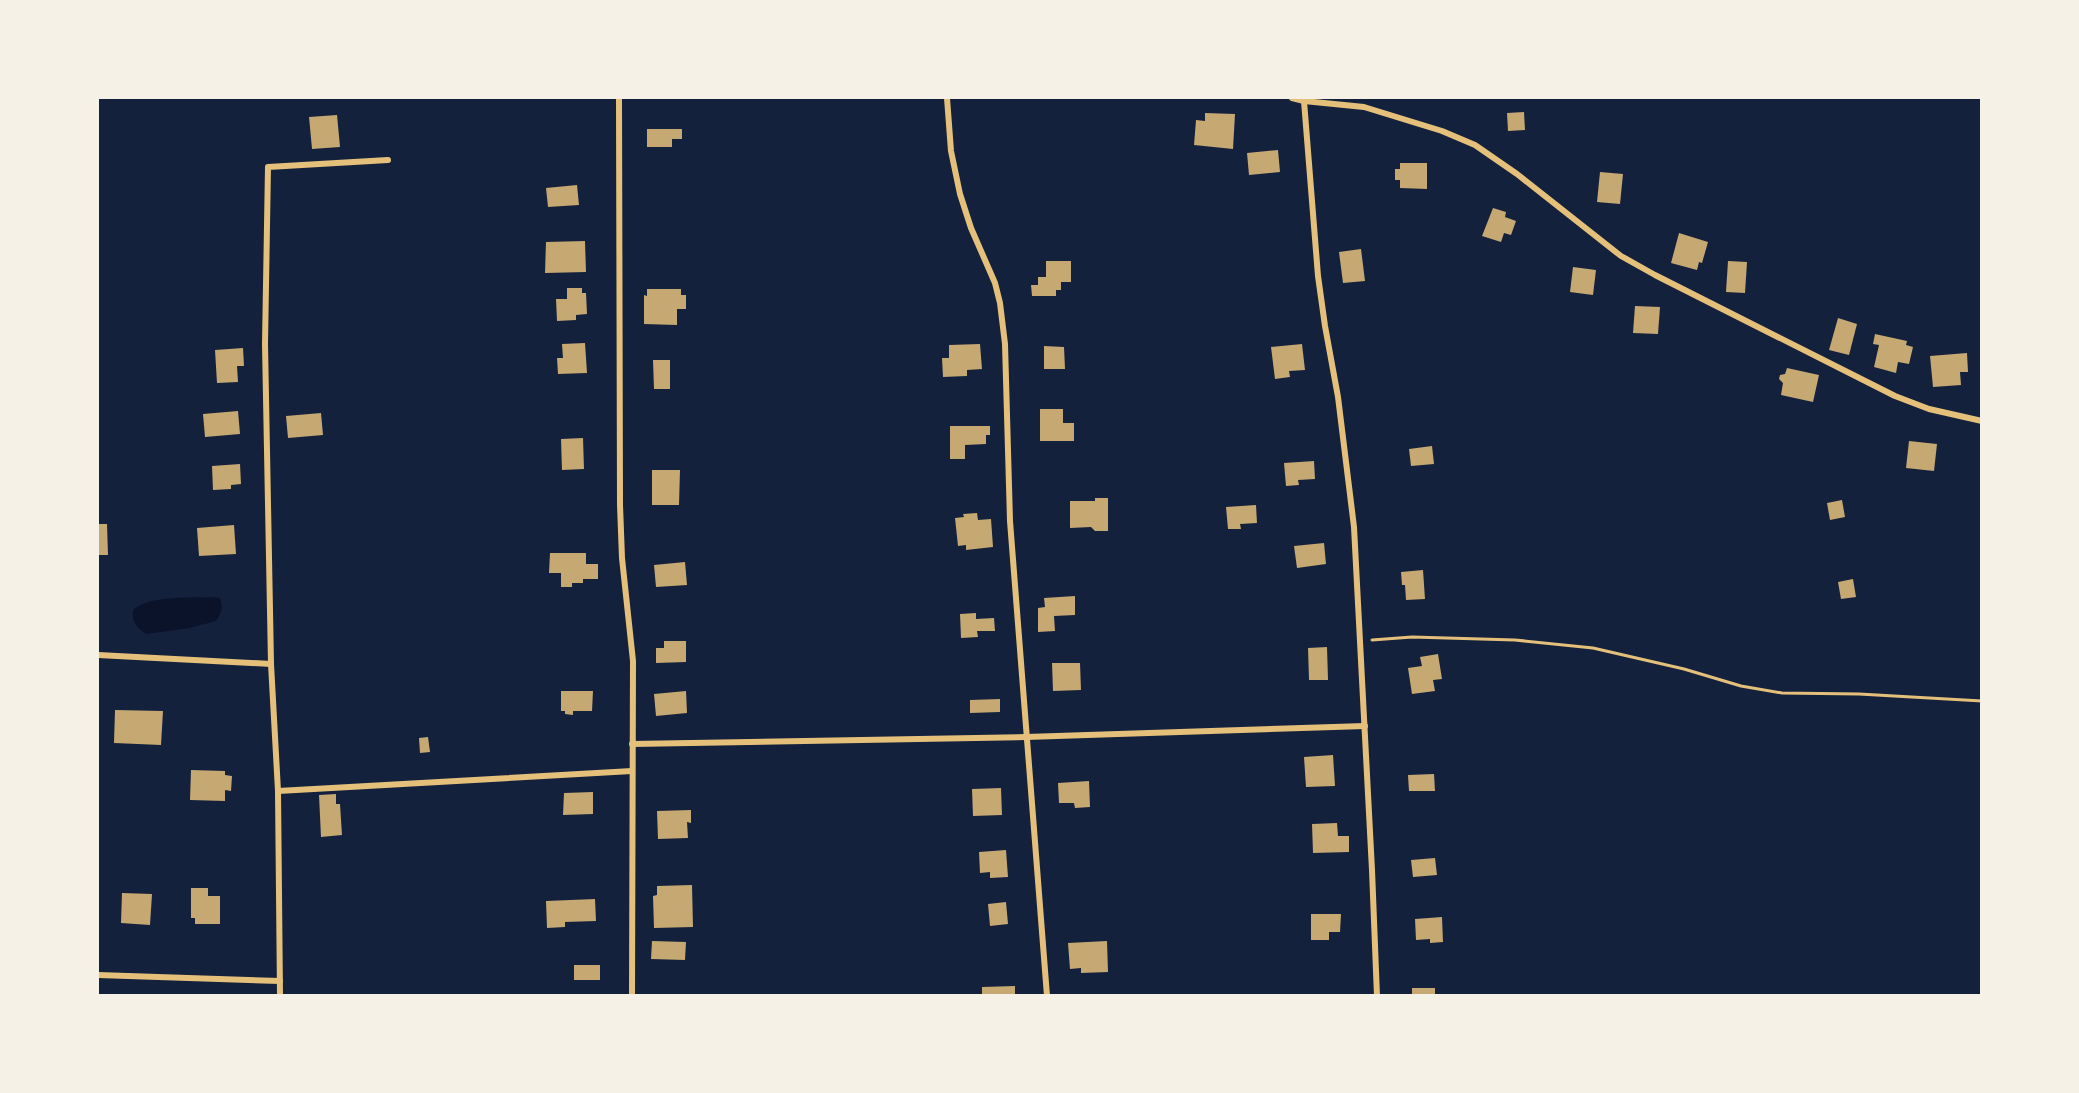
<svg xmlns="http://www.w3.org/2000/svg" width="2079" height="1093" font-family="'Roboto Condensed',sans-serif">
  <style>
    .water { fill: #0b132b }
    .building { fill: #c6a872 }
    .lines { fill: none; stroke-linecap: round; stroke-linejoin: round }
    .path { stroke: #e5c07b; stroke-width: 3 }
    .minor { stroke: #e5c07b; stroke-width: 6 }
  </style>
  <rect width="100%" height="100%" fill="#14213d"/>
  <path class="water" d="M214,597l6,1c3,10 2,14 -4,23l-26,7 -44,6c-9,-6 -15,-13 -13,-24 16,-15 59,-12 81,-13z"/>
  <g class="building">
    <path d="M1524,112l1,18 -17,1 -1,-18z"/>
    <path d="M1205,113l30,1 -2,35 -39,-4 2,-25 9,1z"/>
    <path d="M337,115l3,32 -28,2 -3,-32z"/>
    <path d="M647,129h35v10h-10v8h-25z"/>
    <path d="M1278,150l2,22 -31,3 -2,-22z"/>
    <path d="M1400,163h27v26l-27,-1v-8h-5v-11h5z"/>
    <path d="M1600,172l23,2 -3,30 -23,-2z"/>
    <path d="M577,185l2,20 -31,2 -2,-19z"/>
    <path d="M1493,208l13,4 -1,5 11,4 -5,14 -7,-2 -3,9 -19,-6z"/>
    <path d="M1679,233l29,9 -6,21 -3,-1 -2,8 -26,-7z"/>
    <path d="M585,241l1,31 -41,1 1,-31z"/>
    <path d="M1361,249l4,32 -22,2 -4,-31z"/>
    <path d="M1046,261h25v21h-10v8h-5v6h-24l-1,-11h7v-8h8z"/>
    <path d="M1728,261l19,1 -2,31 -19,-1z"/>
    <path d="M1573,267l23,3 -3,25 -23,-3z"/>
    <path d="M567,288h15v5h4l1,21 -11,1v5l-19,1 -1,-22h11z"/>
    <path d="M647,289h34v6h5v14h-9v16l-33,-1v-29l3,1z"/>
    <path d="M1635,306l25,1 -2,27 -25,-1z"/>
    <path d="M1838,318l19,6 -8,31 -20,-5z"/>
    <path d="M1875,334l32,7 -1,4 7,2 -4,17 -11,-2 -2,11 -22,-6 5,-22 -6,-1z"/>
    <path d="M585,343l2,30 -29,1 -1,-16h6l-1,-14z"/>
    <path d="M980,344l2,25 -15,1v6l-24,1 -1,-19h7v-13z"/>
    <path d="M1302,344l3,26 -16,1 1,6 -15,2 -4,-32z"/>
    <path d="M1044,346l20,1 1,22h-21z"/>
    <path d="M243,348l1,18h-7l1,16 -21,1 -2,-33z"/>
    <path d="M1967,353l1,19h-8l1,13 -28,2 -3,-31z"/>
    <path d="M653,360h17v29h-16z"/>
    <path d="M1787,368l32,7 -6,27 -32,-7 2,-12 -4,-4 1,-4 5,-1z"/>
    <path d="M1040,409h23v14h11v18h-34z"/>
    <path d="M238,411l2,23 -35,3 -2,-23z"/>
    <path d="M321,413l2,22 -35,3 -2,-22z"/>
    <path d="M950,426h40v9h-4v9l-21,1v14h-15z"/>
    <path d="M583,438l1,31 -22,1 -1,-31z"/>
    <path d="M1909,441l28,3 -3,27 -28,-3z"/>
    <path d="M1432,446l2,18 -23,2 -2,-17z"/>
    <path d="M1314,461l1,18 -17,1 1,5 -13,1 -2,-23z"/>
    <path d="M240,464l1,20 -10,1v4l-18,1 -1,-24z"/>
    <path d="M652,470h28l-1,35h-27z"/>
    <path d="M1095,498h13v33h-13l-4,-4 -21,1v-27h25z"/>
    <path d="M1842,500l3,17 -15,3 -3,-17z"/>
    <path d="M1256,505l1,18 -17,1 1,5h-13l-2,-22z"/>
    <path d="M977,513l1,7 13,-1 2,28 -27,3v-5l-8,1 -3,-28 9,-1 -1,-3z"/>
    <path d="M98,524h9l1,31h-10z"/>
    <path d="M234,525l2,29 -37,2 -2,-28z"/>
    <path d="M1324,543l2,21 -29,4 -3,-22z"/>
    <path d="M550,553h36v11h12v15h-15v4h-11v4h-11v-14h-12z"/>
    <path d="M685,562l2,23 -31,2 -2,-22z"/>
    <path d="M1423,570l2,29 -19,1 -1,-15h-3l-1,-13z"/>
    <path d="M1853,579l3,18 -15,2 -3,-17z"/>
    <path d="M1075,596v19l-21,1 1,15 -17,1v-24l7,-1 -1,-9z"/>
    <path d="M976,613v6l18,-1 1,13h-18l1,6 -17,1 -1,-24z"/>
    <path d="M664,641h22v21l-30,1v-15h8z"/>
    <path d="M1327,647l1,33h-19l-1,-32z"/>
    <path d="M1438,654l4,25 -9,1 2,11 -23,3 -4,-26 14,-2 -2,-9z"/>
    <path d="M1052,663h28l1,27 -28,1z"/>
    <path d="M561,691h32l-1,20h-19v4l-8,-1v-3h-4z"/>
    <path d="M686,691l1,22 -31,3 -2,-22z"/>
    <path d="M1000,699v13l-30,1v-13z"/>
    <path d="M115,710l48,1 -2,34 -47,-2z"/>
    <path d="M428,737l2,15 -10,1 -1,-15z"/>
    <path d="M1333,755l2,31 -29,1 -2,-30z"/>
    <path d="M191,770l34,1v4l7,1 -1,15 -6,-1v11l-35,-1z"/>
    <path d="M1434,774l1,17h-26l-1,-16z"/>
    <path d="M1089,781l1,26 -15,1 -1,-5h-15l-1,-20z"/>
    <path d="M1001,788l1,27 -29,1 -1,-27z"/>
    <path d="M593,792v22l-30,1 1,-22z"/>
    <path d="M336,794v10h4l2,31 -21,2 -2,-42z"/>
    <path d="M691,810v13l-4,-1 1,16 -30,1 -1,-28z"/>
    <path d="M1337,823l1,13h11v16l-36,1 -1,-29z"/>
    <path d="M1006,850l2,27 -18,1v-6l-10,1 -1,-21z"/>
    <path d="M1435,858l2,17 -24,2 -2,-17z"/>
    <path d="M692,885l1,42 -39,1 -1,-32 4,-1v-9z"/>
    <path d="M191,888h17v8h12v28h-25v-6h-4z"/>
    <path d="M122,893l30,1 -2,31 -29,-2z"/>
    <path d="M595,899l1,22 -31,1v5l-18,1 -1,-27z"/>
    <path d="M1006,902l2,22 -18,2 -2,-22z"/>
    <path d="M1311,914h30l-1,18h-11v8h-18z"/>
    <path d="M1442,917l1,25 -13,1v-4l-14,1 -1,-21z"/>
    <path d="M652,941l34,1 -1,18 -34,-1z"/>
    <path d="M1107,941l1,31 -27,1v-5l-11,1 -2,-26z"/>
    <rect x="574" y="965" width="26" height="15"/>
    <path d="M1015,986v10h-33v-9z"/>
    <rect x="1412" y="988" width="23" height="8"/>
  </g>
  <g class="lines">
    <path class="path" d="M1372,640l40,-3 103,3 78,8 91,21 57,17 41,7 77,1 123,7"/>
    <g class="minor">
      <path d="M619,98l1,407 2,53 11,103 -1,335"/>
      <path d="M947,98l4,53 9,43 11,34 24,55 5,20 5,41 5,177 37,475"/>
      <path d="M1292,98l12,3 60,6 78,24 33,14 42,29 104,82 34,19 240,121 34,13 53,12"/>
      <path d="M1302,98l2,3 14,175 7,50 13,71 16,130 18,343 5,126"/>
      <path d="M98,655l173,9"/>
      <path d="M632,744l394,-7 339,-11"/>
      <path d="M278,791l354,-20"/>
      <path d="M98,975l182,6"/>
      <path d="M280,996l-2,-205 -7,-127 -6,-320 3,-177 120,-7"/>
    </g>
  </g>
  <rect width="2079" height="1093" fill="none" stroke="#f6f1e7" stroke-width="198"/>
</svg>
